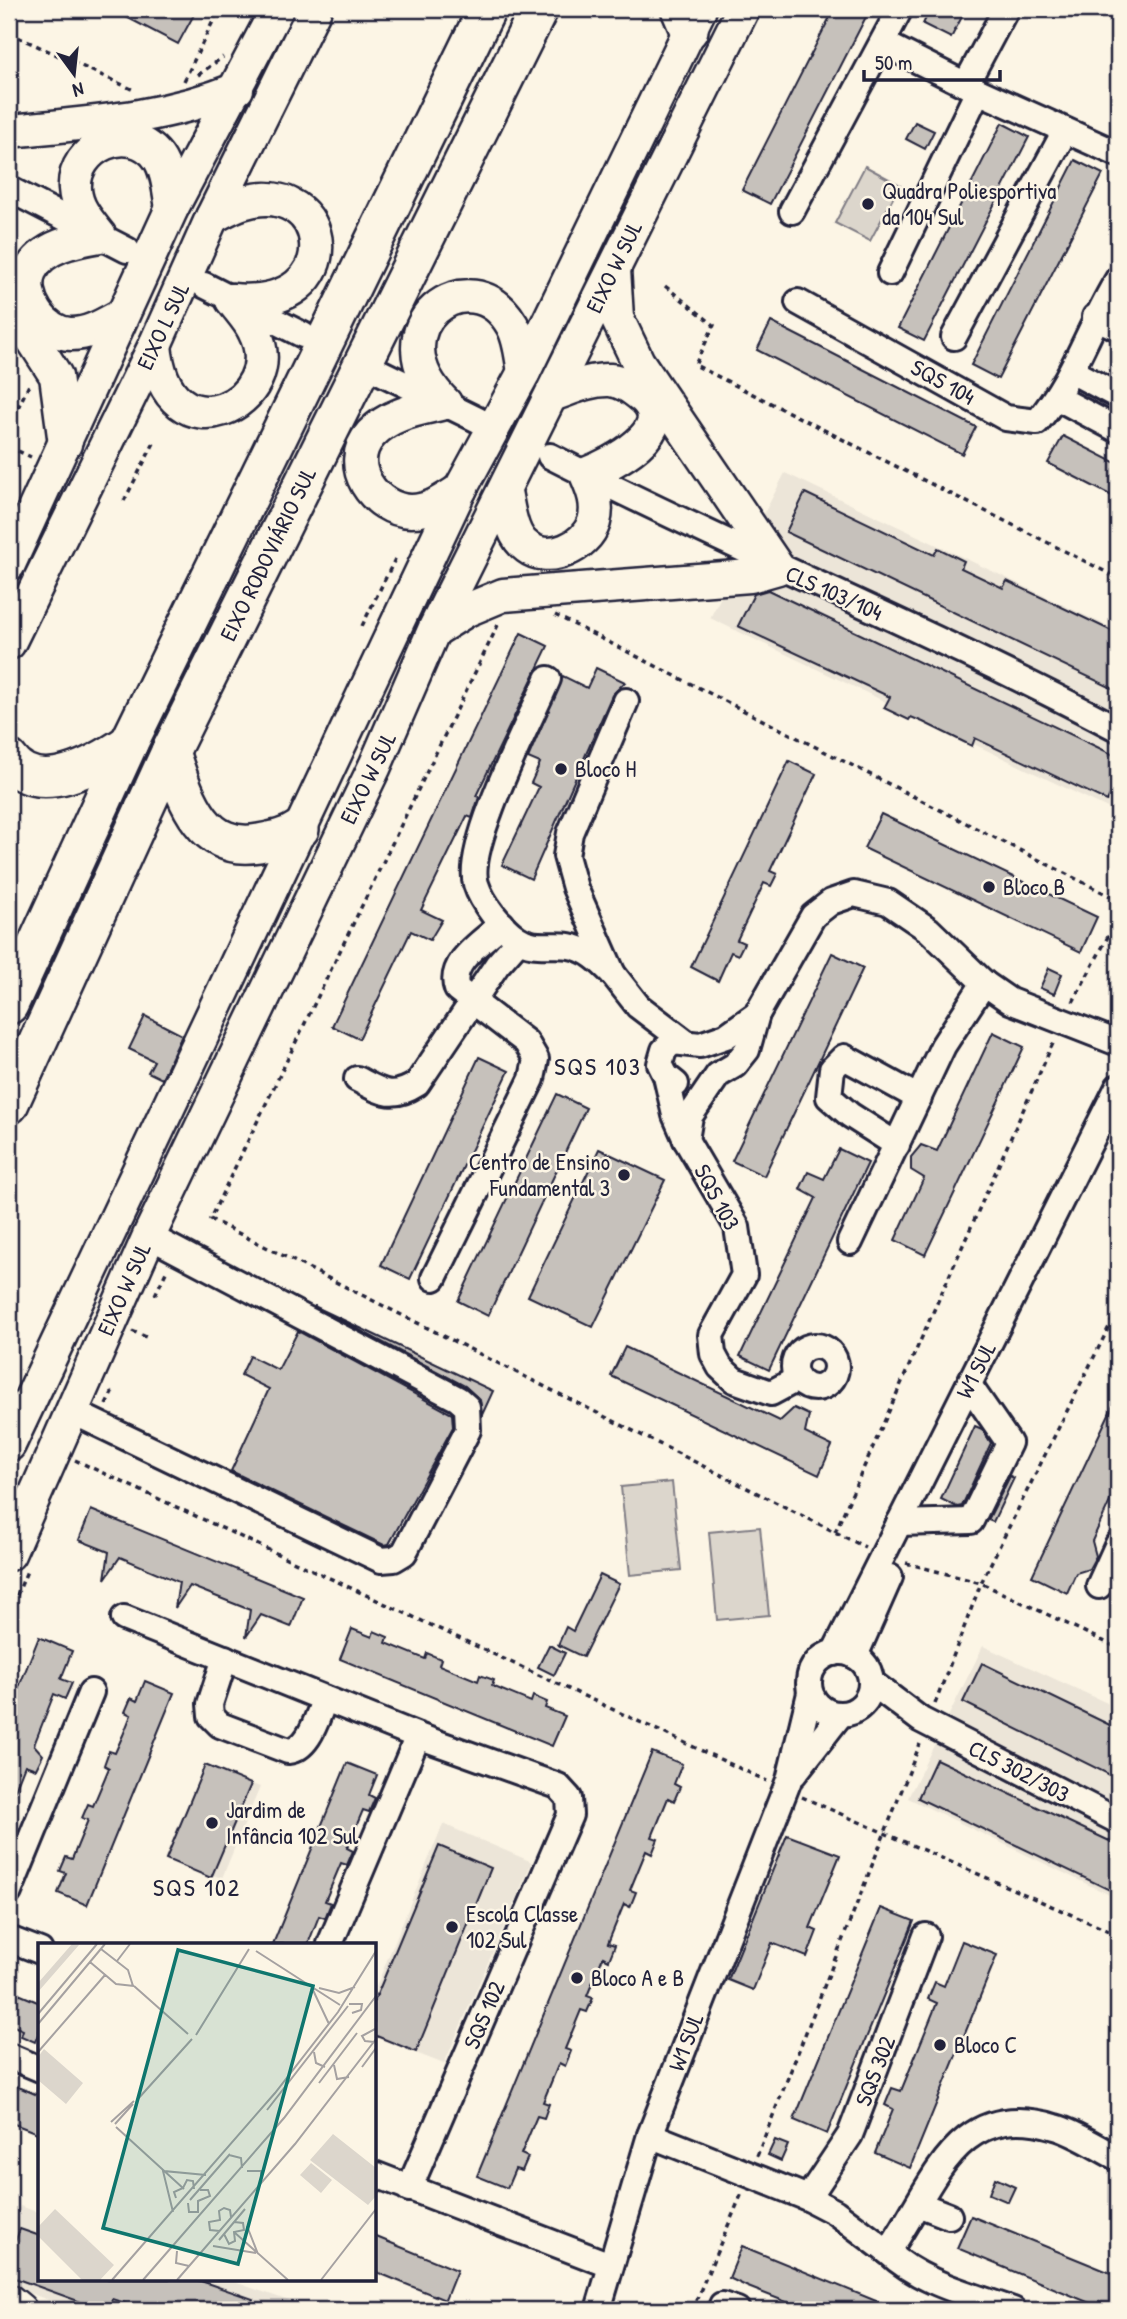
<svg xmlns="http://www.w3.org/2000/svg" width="1127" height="2319" font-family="'Patrick Hand',sans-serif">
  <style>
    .built { fill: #ece5d8 }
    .green { fill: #dcd6cc; stroke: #7f7c84; stroke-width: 2 }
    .building { fill: #c6c1bb; stroke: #22223b; stroke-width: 2 }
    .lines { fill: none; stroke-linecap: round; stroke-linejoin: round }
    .minor-casing { stroke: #22223b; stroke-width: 30 }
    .major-casing { stroke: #22223b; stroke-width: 37 }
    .highway-casing { stroke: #22223b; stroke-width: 42 }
    .path { stroke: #22223b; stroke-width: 3.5; stroke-dasharray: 5 5; stroke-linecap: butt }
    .minor { stroke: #fcf5e5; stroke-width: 24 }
    .major { stroke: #fcf5e5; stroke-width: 32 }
    .highway { stroke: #fcf5e5; stroke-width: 37 }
    .poi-dot { fill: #22223b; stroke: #fcf5e5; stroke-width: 2.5 }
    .labels { text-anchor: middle; stroke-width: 5; stroke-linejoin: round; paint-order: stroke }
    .poi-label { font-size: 23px; fill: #22223b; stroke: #fcf5e5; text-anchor: start }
    .street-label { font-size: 23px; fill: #22223b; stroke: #fcf5e5 }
    .neighbourhood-label { font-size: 24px; letter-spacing: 2px; fill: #22223b; stroke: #fcf5e5 }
    .inset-road { fill: none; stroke: #a5a1a1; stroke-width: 2 }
    .view { fill: #0f766e; fill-opacity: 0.15; stroke: #0f766e; stroke-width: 3.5 }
    .inset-edge { fill: none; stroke: #22223b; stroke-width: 3.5 }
  </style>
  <rect width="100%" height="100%" fill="#fcf5e5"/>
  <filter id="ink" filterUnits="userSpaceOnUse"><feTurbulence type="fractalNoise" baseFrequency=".0143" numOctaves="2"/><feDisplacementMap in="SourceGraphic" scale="14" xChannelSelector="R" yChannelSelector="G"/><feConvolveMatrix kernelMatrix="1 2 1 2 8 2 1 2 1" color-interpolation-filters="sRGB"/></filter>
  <g filter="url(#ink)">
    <g class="built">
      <path d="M785,473l333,158v182l-408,-195z"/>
      <path d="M983,1646l135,62v191l-210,-101z"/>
      <path d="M205,1765l55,22 -38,91 -58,-19z"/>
      <path d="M443,1824l89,38 -88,202 -69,-27 -1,-45z"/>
      <path d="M20,2206l20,7v66h186l89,31h-238l-68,-24v-48z"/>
    </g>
    <g class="green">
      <path d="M865,166l35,19 -30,56 -35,-18z"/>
      <path d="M672,1482l9,88 -51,5 -9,-88z"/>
      <path d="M760,1527l9,88 -52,5 -8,-88z"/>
    </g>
    <g class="building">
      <path d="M111,9h86l-19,35z"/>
      <path d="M834,9h36l-100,195 -28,-14z"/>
      <path d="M930,9h36l-15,29 -28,-14z"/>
      <path d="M915,122l19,9 -9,18 -19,-10z"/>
      <path d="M1002,123l27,14 -105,204 -26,-13z"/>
      <path d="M1075,160l28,14 -105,205 -27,-14z"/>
      <path d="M771,322l205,105 -14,27 -205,-104z"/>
      <path d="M1063,436l55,28v35l-70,-36z"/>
      <path d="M805,493l129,62 4,-7 26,13 -3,7 42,20 4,-7 111,53v57l-332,-159z"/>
      <path d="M768,590l350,167v21l-11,23 -132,-63 -3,8 -49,-24 -12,-5 -2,3 -25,-12 6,-11 -152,-71 16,-32z"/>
      <path d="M521,633l27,13 -72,150 3,1 -7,21 -5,-2 -46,94 21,10 -12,20 -19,-9 -52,108 -27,-13z"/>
      <path d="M596,668l29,14 -13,13 -81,184 -29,-14 37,-78 -8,-4 9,-20 -12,-5 35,-82 24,12z"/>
      <path d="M789,761l27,13 -46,97 7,3 -6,12 -7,-3 -27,57 7,3 -6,12 -7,-3 -13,29 -27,-14z"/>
      <path d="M881,814l216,103 -16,35 -217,-104z"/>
      <path d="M832,953l31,15 -99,208 -32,-15z"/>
      <path d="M1049,968l13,6 -8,20 -14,-6z"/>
      <path d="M145,1016l37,19 -20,44 -14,-7 6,-11 -25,-12z"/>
      <path d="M993,1032l31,15 -99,208 -30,-15 29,-62 -13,-8v-13l10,-12 16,6z"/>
      <path d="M479,1057l30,14 -99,208 -29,-14z"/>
      <path d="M557,1094l29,14 -98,208 -30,-15z"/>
      <path d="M599,1149l66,31 -72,147 -65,-31z"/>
      <path d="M839,1149l29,14 -99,207 -29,-14 76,-158 -16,-9 8,-17 16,7z"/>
      <path d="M314,1306l179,85 -11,24 -2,-15 -15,-14z"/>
      <path d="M298,1331l154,83 1,13 -64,117 -5,1 -153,-74 38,-82 -28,-14 9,-19 28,14z"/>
      <path d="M625,1347l155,74 14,-13 15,7 -4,18 27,13 -13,29 -208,-99z"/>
      <path d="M1118,1395v105l-6,-3 -20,44 4,15 -7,13 -13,4 -9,20 -35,-17z"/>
      <path d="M975,1426l7,3 9,14 -29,63 -5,1 -16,-8z"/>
      <path d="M1010,1476l4,2 -21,44 -5,-2z"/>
      <path d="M91,1510l212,87 -12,30 -30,-12 -15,22 4,-27 -60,-24 -15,22 4,-26 -59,-25 -15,22 4,-27 -30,-12z"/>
      <path d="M600,1575l19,9 -36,73 -25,-12 8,-18 7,4z"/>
      <path d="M352,1629l20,8 2,-6 14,6 -2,6 39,16 2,-6 14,6 -2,6 39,16 2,-6 14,5 -2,6 39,16 2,-6 14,6 -2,6 20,8 -13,30 -212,-87z"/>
      <path d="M39,1637l33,14 -11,28 11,4 -7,16 -11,-5 -20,51 9,10 -7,14 -11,-4 -16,40v-93z"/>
      <path d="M549,1645l16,8 -11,22 -16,-8z"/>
      <path d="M982,1663l136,66v50l-155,-77z"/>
      <path d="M145,1681l29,12 -87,212 -29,-12 8,-20 -6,-2 6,-14 6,2 16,-39 -6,-2 6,-14 5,2 16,-38 -5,-3 5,-14 6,2 8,-18 8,-20 -6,-3 6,-14 6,3z"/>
      <path d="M652,1752l30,12 -8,20 6,3 -6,14 -6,-3 -16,39 6,2 -6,15 -6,-3 -16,39 6,2 -6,15 -6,-3 -16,39 7,2 -6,15 -6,-3 -16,39 6,2 -6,14 -6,-2 -16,39 6,2 -6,15 -6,-3 -16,39 6,2 -5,14 -7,-2 -16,38 7,3 -6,14 -7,-2 -8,19 -30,-12z"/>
      <path d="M936,1759l182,86v49l-200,-96z"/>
      <path d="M347,1763l30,12 -8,20 6,3 -6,14 -6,-2 -16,38 6,3 -6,14 -6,-2 -16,38 6,2 -6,15 -6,-2 -11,28h-35z"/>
      <path d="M205,1765l46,19 -40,94 -45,-19z"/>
      <path d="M787,1835l53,20 -30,73 7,3 -10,26 -35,-14 -19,47 -25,-10z"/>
      <path d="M439,1846l52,22 -75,184 -42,-17v-33z"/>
      <path d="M881,1908l33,13 -87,213 -33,-14z"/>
      <path d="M962,1941l35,14 -87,213 -35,-15 18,-44 -8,-4 7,-17 9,3 36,-88 -9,-4 7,-17 9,4z"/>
      <path d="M16,1993l24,10v26l-5,13 -14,-6 2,-6 -14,-6v-14z"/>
      <path d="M9,2083l31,13v38l-31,-12z"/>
      <path d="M775,2140l13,5 -7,16 -13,-6z"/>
      <path d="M995,2178l20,9 -7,15 -19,-8z"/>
      <path d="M971,2216l147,60v34l-21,-4 -140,-58z"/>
      <path d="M20,2229l20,7v43h155l58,20 -4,11h-103l-34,-11 -4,11h-5l-94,-34v-18z"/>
      <path d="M374,2236l83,34 -12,30 -71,-29z"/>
      <path d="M742,2246l156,64h-91l-59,-23 -19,-9z"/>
    </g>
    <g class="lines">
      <defs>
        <g id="minor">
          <path d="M883,43l95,48 140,63"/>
          <path d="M966,84l40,-75"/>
          <path d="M9,189l118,61"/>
          <path d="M792,211l108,-202"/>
          <path d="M890,273l88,-182"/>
          <path d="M204,285l99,50"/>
          <path d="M798,302l208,116 31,4c38,-45 51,-94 81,-143"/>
          <path d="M1095,317l23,11"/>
          <path d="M954,337l111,-206"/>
          <path d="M376,370l102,50"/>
          <path d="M1073,372l45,24"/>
          <path d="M1058,398l60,32"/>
          <path d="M550,456c188,96 383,175 568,273"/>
          <path d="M548,679c-17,40 -84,167 -72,205 6,19 25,43 41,54 17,12 34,5 52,8 19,3 31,15 44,28"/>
          <path d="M626,701l-56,132 -4,23 9,32 38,86 25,32 46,35"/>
          <path d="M666,1076l9,39 11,25 51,87 7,48 -33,60 2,19 7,13 14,13 37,13 26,-14"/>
          <path d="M357,1079c25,13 35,21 60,5l80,-119 22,-25"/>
          <path d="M676,1084l-10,-8 -6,-12 4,-14 9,-8 27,3 26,-9 31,-22"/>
          <path d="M686,1140l4,-24 28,-41 17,-10 12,-15 10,-36 56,-98 18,-14 23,-8 34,8 41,28 55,53"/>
          <path d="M897,1145l-47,-30 -21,-18 3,-28 12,-12 75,41"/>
          <path d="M850,1242l93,-196 41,-63 26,18 108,42"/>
          <path d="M434,1278l98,-199 4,-20 -10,-17 -69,-53c-10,-27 27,-48 45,-65"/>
          <circle cx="815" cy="1367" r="21"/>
          <path d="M69,1410l312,150 13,-1 10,-6 64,-123 -1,-23 -9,-8 -309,-163"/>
          <path d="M899,1523l72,-2 38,-78 -40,-58"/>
          <path d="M1099,1586l19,-42"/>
          <path d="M124,1618l294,118 140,50 11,12 1,17 -161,374"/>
          <circle cx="840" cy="1683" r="31"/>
          <path d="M834,1653l284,-566"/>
          <path d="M855,1656l35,-79"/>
          <path d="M225,1658l-15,46 1,12 9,9 68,26c22,-2 29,-35 37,-52"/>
          <path d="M871,1682l50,38 197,101"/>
          <path d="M794,1774l46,-59"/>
          <path d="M9,1892l82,-200"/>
          <path d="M9,1939l31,12"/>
          <path d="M330,1944l88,-208"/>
          <path d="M9,2056l31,13"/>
          <path d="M650,2135l158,63 27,14 53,40c46,-66 67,-155 167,-125 22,6 43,21 63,31"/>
          <path d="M374,2174l236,91"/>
          <path d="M808,2198l42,-63 76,-199"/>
          <path d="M918,2204l31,12"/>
          <path d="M888,2252c34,32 82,42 125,58"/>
          <path d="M722,2305l15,5"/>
          <path d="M598,2310l52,-175 139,-355 21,-87"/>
        </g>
        <g id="major">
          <path d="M9,131c78,-8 154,-12 228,-42"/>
          <path d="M212,217c10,-5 20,-11 30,-14 90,-29 111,108 -10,97"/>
          <path d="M11,306l45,70 9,68"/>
          <path d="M122,315c-17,9 -32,19 -50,19 -28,1 -53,-38 -42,-63 12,-25 46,-31 70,-35 -11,-14 -24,-28 -25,-47 -3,-41 54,-70 83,-32 10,14 11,35 14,51"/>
          <path d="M155,345c11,119 136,57 99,-14 -5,-11 -15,-21 -22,-31"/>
          <path d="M445,403c-75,-75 26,-149 67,-78 8,13 9,31 12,47"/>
          <path d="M445,403c-25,6 -55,10 -74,31 -28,31 3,76 40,77 19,0 33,-11 49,-21"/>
          <path d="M505,492c4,18 6,44 22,55 22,17 59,0 67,-25 5,-17 -1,-32 -8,-48 23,-9 95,-44 57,-77 -10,-8 -20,-16 -33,-17 -20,-1 -40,9 -58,15"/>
          <path d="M9,564l163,-356 105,-199"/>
          <path d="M435,630l32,-20 36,-15 247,-19 28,-8 -140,-206 -21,-44 -3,-49"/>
          <path d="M9,643l146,-298 57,-128 103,-208"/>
          <path d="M9,1445l451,-955 64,-118 176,-363"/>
          <path d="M9,1554l140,-318 226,-470 59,-136 309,-621"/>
          <path d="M9,2301l11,9"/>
        </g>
        <g id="highway">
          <path d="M680,9l9,21"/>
          <path d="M170,752c15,44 31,101 89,91 16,-3 28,-5 41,-14"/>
          <path d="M9,759c27,41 91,4 120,-16"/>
          <path d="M9,1005l120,-262 358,-734"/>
          <path d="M9,1105l161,-353 369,-743"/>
        </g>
      </defs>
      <use href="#minor" class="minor-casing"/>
      <use href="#major" class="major-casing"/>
      <use href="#highway" class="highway-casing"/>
      <g class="path">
        <path d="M9,33l127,58"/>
        <path d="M198,75l25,-18"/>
        <path d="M184,81l35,-72"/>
        <path d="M665,286l49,39 -19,40 423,213"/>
        <path d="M9,426l21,-43"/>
        <path d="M9,447l22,10"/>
        <path d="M124,501l31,-60"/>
        <path d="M555,615l563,285"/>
        <path d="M498,625l-288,594 655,328"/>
        <path d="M362,626l34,-69"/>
        <path d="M1073,1002l45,-84"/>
        <path d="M155,1295l13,-27"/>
        <path d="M132,1331l14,6"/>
        <path d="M106,1405l7,-14"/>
        <path d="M75,1460l692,321"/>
        <path d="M835,1532l219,-491"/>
        <path d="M906,1563l75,20 137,65"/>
        <path d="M9,1614l18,-43"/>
        <path d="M935,1704l46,-121 137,-274"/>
        <path d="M802,1797l316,138"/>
        <path d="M757,2156l163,-412"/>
        <path d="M692,2310l50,-117"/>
      </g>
      <use href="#minor" class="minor"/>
      <use href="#major" class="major"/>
      <use href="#highway" class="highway"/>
    </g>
  </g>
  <g class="poi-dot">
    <circle cx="868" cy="204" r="7"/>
    <circle cx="561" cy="769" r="7"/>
    <circle cx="989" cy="887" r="7"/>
    <circle cx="624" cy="1175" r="7"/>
    <circle cx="212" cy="1823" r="7"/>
    <circle cx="452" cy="1927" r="7"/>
    <circle cx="577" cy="1978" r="7"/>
    <circle cx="940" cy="2045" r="7"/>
  </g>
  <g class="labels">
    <g class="poi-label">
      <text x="882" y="199">Quadra Poliesportiva<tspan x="882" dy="26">da 104 Sul</tspan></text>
      <text x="575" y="777">Bloco H</text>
      <text x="1003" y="895">Bloco B</text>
      <text x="610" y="1170" text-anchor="end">Centro de Ensino<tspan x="610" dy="26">Fundamental 3</tspan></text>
      <text x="226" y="1818">Jardim de<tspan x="226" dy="26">Infância 102 Sul</tspan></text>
      <text x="466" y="1922">Escola Classe<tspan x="466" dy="26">102 Sul</tspan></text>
      <text x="591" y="1986">Bloco A e B</text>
      <text x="954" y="2053">Bloco C</text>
    </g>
    <g class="street-label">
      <text transform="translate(614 267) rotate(-64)" y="8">EIXO W SUL</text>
      <text transform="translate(163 326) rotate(-65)" y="8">EIXO L SUL</text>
      <text transform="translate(943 382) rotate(29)" y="8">SQS 104</text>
      <text transform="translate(268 554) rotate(-64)" y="8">EIXO RODOVIÁRIO SUL</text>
      <text transform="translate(834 593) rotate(24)" y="8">CLS 103/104</text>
      <text transform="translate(368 778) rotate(-64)" y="8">EIXO W SUL</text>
      <text transform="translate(717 1197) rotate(62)" y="8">SQS 103</text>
      <text transform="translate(124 1289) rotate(-66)" y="8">EIXO W SUL</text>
      <text transform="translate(976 1370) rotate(-63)" y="8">W1 SUL</text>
      <text transform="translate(1019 1771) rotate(27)" y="8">CLS 302/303</text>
      <text transform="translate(484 2015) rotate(-67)" y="8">SQS 102</text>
      <text transform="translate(686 2042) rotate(-69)" y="8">W1 SUL</text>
      <text transform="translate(875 2071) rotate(-69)" y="8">SQS 302</text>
    </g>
    <g class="neighbourhood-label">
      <text x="598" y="1075">SQS 103</text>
      <text x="197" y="1896">SQS 102</text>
    </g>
  </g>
  <g transform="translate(38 1943)">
    <rect width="338" height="338" fill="#fcf5e5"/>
    <path d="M34,1l7,1 -41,47v-9zM6,106l39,34 -17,21 -28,-24v-23zM295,191l43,34v28l-8,9 -58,-45zM273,220l21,17 -11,13 -21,-18zM17,266l59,56 -14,15h-18l-44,-44v-9z" fill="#dcd6cc"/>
    <path class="inset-road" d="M63,6l27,21 5,16M218,8l84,54M79,18l13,-17M52,19l26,22 18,2M96,43l54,48M274,45l17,36M281,45l20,5 16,-6M311,61h13l-1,6 -9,3M0,71l59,-70M0,81l67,-80M158,92l53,-86M336,99l-9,-1 -3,-5 13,-7M0,109l67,-77M276,109l2,11 9,4M296,122l3,14 12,-2M324,124l14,-19M281,140l38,-50M99,157l55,-61M229,167l81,-104M73,179l23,-21M77,181l18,-20M78,184l68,62M191,212l12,3 1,10M209,228h14v12M138,255l-2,-6 9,-4 4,-8 6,1 1,8M152,257l40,-46M150,260l1,9h9v-11l12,-5 -2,-6h-8M135,269l-10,-41 43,4M209,283l11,28M182,288l-10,-1 -1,-8 11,-2 -1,-9 5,-3 6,2 1,7M196,289l54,48M186,291l5,10 6,-3 -1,-9 10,-2 -1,-7 -9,-1M181,297l26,-31M175,303l43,7M139,308l-1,12 13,3M74,337l163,-187 63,-81 38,-61M105,337l141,-162 92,-122M139,337l118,-136 81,-105M283,337l55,-71"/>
    <path class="view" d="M140,7l135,36 -75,278 -135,-36z"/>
    <rect width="338" height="338" class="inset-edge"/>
  </g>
  <rect width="1127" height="2319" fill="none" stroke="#fcf5e5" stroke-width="35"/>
  <rect x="18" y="18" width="1092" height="2284" fill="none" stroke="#22223b" stroke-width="2.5" filter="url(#ink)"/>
  <g transform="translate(74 74) rotate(165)" stroke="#fcf5e5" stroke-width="5" paint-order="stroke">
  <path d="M0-5L12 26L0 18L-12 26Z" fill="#22223b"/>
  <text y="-10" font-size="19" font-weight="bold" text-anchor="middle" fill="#22223b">N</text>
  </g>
  <path d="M864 70v10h136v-10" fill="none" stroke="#22223b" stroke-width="3.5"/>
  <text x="875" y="70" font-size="21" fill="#22223b" stroke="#fcf5e5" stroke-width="5" paint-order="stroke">50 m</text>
</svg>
